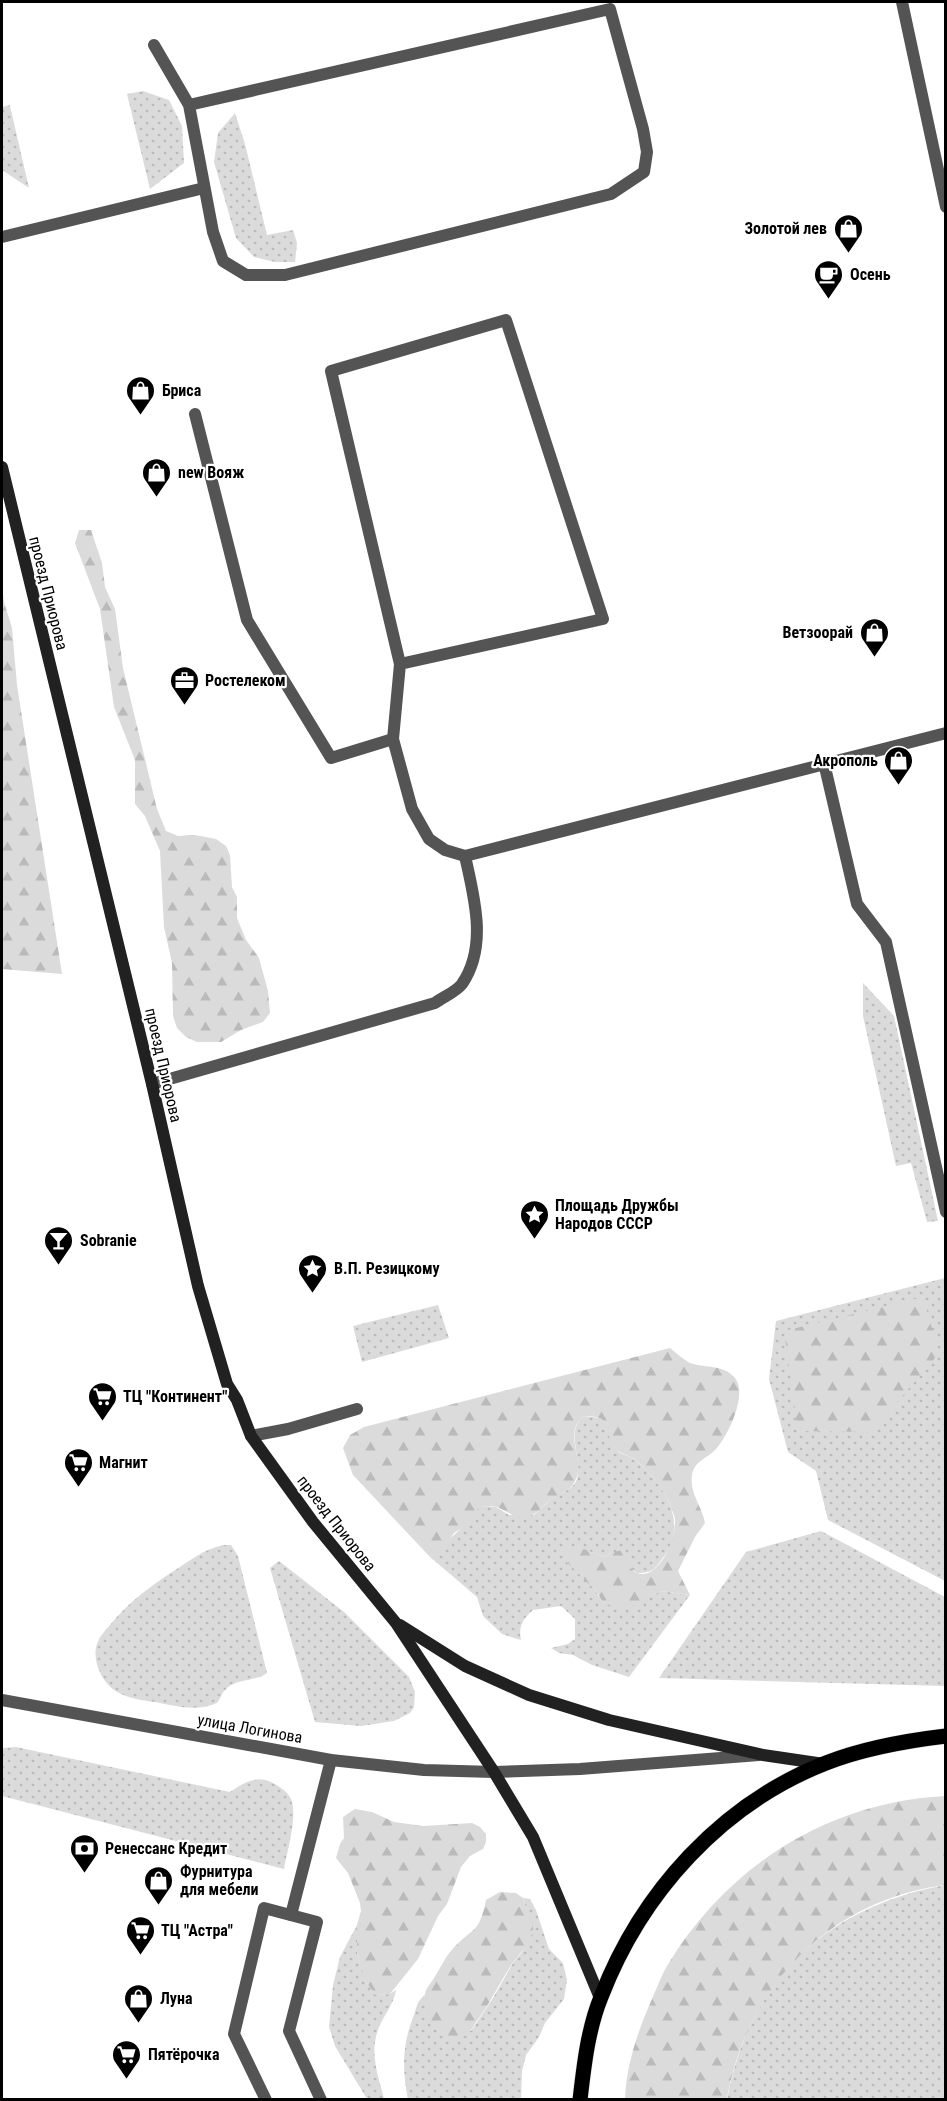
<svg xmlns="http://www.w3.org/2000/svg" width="947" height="2101" font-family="'Roboto Condensed',sans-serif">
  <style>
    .grass { fill: url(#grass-dots) }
    .forest { fill: url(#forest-firs) }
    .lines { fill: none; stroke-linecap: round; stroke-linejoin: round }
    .primary-casing { stroke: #dbdbdb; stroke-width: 16 }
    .lane { stroke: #545454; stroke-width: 12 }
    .street { stroke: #545454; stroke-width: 12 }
    .secondary { stroke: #212121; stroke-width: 12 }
    .primary { stroke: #000; stroke-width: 15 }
    .labels { text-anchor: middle; stroke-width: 4.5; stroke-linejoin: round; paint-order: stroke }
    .poi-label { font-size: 16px; font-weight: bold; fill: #000; stroke: #fff; text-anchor: start }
    .street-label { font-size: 16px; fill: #000; stroke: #fff }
  </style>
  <defs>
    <pattern id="grass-dots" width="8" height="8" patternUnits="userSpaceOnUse" patternTransform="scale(1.5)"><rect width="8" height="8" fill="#dbdbdb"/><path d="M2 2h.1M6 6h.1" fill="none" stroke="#bababa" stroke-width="1.8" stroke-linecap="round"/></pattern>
    <pattern id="forest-firs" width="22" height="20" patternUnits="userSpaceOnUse" patternTransform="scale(1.5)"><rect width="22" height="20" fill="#dbdbdb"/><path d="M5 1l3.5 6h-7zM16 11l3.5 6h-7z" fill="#bababa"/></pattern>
  </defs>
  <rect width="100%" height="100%" fill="#fff"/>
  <g class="grass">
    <path d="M143,91l26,9 13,26 2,37 -34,26 -23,-95z"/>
    <path d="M10,105v1l19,82 -27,-18v-63z"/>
    <path d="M235,113l10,31 22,91 26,-5 4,13 -2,19h-20l-21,-5 -18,-19 -22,-76 4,-29z"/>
    <path d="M863,983l31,33 44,205 -11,1 -16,-59 -15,3 -33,-150z"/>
    <path d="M945,1278v303l-117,-61 -12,-49 -28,-19 -19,-73 7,-58z"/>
    <path d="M438,1305l11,33 -87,24 -9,-36z"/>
    <path d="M584,1416l16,2 6,4c4,10 4,22 13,30 4,3 11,4 16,8 27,21 54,61 30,95 -10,13 -10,18 -28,18l-8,-6v-10l-18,-4 -7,4 -18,-7 -19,12c12,9 26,22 32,35l46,2 16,-8 29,4 -61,82 -37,-12 -19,-10 -14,-2 -8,-5 17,-4 7,-5v-20l-14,-13 -28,4c-10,9 -15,16 -12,30l-19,-6 -19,-18 -6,-19 -47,-40c18,-16 35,-31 49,-50h17l13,8h25c5,-4 9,-9 14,-13 8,-8 25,-11 29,-23 6,-22 -13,-47 7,-63z"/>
    <path d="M821,1531l124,66v89l-286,-8 87,-126z"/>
    <path d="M223,1545h8l7,11 29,117c-12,9 -31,5 -42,17 -3,3 -5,9 -8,13 -21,9 -41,3 -62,-1 -24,-3 -46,-7 -56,-32 -3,-7 -5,-18 -2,-26 2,-7 8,-13 13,-19 18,-22 38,-37 62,-53 18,-11 30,-22 51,-27z"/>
    <path d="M279,1561l65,51 65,65 6,15 -1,15 -4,6 -16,8 -33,5 -46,-4 -45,-154z"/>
    <path d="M16,1747l214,45c14,-9 26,-18 43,-9 7,4 14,8 18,16 7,17 -4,52 -7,70l-282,-73v-48z"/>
    <path d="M945,1885v214l-218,1c22,-121 99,-193 218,-215z"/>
    <path d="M523,1898l7,1 6,11 13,39 14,14 4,17 -3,19 -19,24 -6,14 -13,18 -4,16 -1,28 -113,1c-6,-32 -6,-55 6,-85 3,-9 3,-14 11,-20v7l46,29 22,-33 20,-35 9,-11 11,-22z"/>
    <path d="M357,1925v28l11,32 8,10 14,-1 6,-4c-2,15 -15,28 -19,43 -7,23 2,45 7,66h-17l-32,-53 -6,-19 4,-42 7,-28z"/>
  </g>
  <g class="forest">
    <path d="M79,530h12l11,33 3,24 10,22 8,59 34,141 9,22 12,5 17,-1 21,4 10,7 4,9 2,32 5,10v21l9,22 13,18 9,33 2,22 -7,9 -22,8 -20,12h-24l-11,-5 -9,-9 -4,-12 -1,-53 -8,-36 -4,-76 -15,-35 -10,-12v-44l-21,-53 -14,-98 -25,-66z"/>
    <path d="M2,585l2,17 8,26 5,57 45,289 -60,-5z"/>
    <path d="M923,1297l16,56 -67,79 -74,-1 -14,-100z"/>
    <path d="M670,1348c6,5 12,10 18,14 14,7 35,1 47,16 13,16 -7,58 -19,71 -8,9 -22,12 -24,26 -3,18 10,31 13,48l-10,14 -17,34 12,24 -29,-4 -32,17 -17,-2 -8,-3 -9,-13 -28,-28 -4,-8 4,-7 9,-1 28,11 7,-4 11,-3 7,7 1,10c2,2 4,5 7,6 22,9 43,-40 37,-58 -7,-22 -21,-41 -40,-56 -6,-4 -14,-5 -19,-11 -14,-17 2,-32 -31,-32 -23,18 3,44 -9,65 -5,11 -17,13 -26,20 -7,5 -12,14 -22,16 -12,3 -19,-6 -30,-10 -5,-1 -12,0 -18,0l-10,16 -15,10 -6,9 -18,15 -77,-82 -10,-27 7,-13 14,-8z"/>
    <path d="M945,1796v89c-115,15 -199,101 -218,214h-102c1,-33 13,-69 27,-100 5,-11 9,-23 15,-33 60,-100 161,-164 278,-170z"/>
    <path d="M355,1809l17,3 22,10 29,4 49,-3 8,4 6,7v8l-3,7 -13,7 -9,11 -14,37 -9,12 -20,43 -28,35 -14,1 -8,-10 -5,-12 -6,-20v-28l4,-14 -1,-8 -12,-30 -12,-15 4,-14 4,-6 -1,-21z"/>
    <path d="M500,1892l16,1 7,5c2,10 10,20 10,30 -1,15 -16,28 -23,39 -12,19 -21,38 -34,55 -4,7 -8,14 -16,16 -20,7 -38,-27 -35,-44 1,-6 6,-11 9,-16 6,-9 10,-19 17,-27 20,-24 28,-15 35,-51z"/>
  </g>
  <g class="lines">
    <defs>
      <path id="primary" d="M580,2100c4,-35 8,-71 21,-103 40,-104 120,-193 225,-234 38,-15 78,-22 120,-27"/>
    </defs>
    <use href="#primary" class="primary-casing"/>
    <g class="lane">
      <path d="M154,45l35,60 24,127 10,29 23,14h39l326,-81 33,-22 3,-20 -4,-23 -33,-120 -421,96"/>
      <path d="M2,237l202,-49"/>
      <path d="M195,414l52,206 84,138 62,-19"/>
      <path d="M400,664l203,-45 -97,-299 -175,51 69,293 -7,75 19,70 17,30 16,11 20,6 481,-123"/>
      <path d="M824,763l33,141 29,38 60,270"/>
      <path d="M152,1084l283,-81c8,-6 21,-11 27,-19 26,-38 12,-87 3,-128"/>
      <path d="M251,1436l37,-7 69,-20"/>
      <path d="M291,1915l40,-155"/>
      <path d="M266,2100l-32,-66 30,-126 53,14 -28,109 32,69"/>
    </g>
    <g class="street">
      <path d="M902,2l44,205"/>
      <path d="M2,1700l329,60 93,10 70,2 86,-3 179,-14"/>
    </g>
    <g class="secondary">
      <path d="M2,467l150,617 46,202 29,98 10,16 14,36 62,86 83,101 98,149 39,65 67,161"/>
      <path d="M400,1625l65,41 64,29 80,25 154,35 61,9"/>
    </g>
    <use href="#primary" class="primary"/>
  </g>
  <defs>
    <symbol id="shop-pin" viewBox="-11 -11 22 30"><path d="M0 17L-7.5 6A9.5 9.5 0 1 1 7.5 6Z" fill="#000" stroke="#fff"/><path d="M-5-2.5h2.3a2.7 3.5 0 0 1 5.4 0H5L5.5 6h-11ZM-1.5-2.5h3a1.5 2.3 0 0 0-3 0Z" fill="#fff"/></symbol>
    <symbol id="cafe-pin" viewBox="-11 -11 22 30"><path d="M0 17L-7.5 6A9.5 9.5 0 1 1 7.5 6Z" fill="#000" stroke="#fff"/><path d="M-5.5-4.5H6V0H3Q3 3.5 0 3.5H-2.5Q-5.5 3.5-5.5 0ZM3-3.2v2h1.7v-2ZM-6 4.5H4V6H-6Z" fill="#fff"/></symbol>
    <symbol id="office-pin" viewBox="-11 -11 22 30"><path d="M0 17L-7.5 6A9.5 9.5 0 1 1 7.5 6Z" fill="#000" stroke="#fff"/><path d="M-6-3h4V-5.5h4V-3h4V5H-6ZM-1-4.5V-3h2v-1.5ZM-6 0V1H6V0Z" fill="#fff"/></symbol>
    <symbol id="sight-pin" viewBox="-11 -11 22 30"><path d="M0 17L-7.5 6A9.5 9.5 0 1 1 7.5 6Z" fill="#000" stroke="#fff"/><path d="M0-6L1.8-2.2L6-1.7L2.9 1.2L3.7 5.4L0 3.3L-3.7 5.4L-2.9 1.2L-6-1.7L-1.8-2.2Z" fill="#fff"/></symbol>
    <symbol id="bar-pin" viewBox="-11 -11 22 30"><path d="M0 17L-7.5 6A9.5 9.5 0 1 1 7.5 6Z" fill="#000" stroke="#fff"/><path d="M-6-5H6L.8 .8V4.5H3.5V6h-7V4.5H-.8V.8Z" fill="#fff"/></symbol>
    <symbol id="supermarket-pin" viewBox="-11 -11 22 30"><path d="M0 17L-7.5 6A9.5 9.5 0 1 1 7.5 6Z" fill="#000" stroke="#fff"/><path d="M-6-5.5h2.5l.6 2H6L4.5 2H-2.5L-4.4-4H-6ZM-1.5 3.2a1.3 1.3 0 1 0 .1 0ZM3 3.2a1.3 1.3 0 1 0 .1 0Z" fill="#fff"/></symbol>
    <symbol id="bank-pin" viewBox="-11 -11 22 30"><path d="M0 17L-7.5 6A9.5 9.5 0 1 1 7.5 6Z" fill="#000" stroke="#fff"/><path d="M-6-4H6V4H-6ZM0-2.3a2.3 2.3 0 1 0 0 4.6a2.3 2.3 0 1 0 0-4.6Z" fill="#fff"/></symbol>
  </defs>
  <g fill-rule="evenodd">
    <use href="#shop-pin" x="832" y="212" width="33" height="45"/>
    <use href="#cafe-pin" x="812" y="258" width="33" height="45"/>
    <use href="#shop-pin" x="124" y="374" width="33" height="45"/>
    <use href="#shop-pin" x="140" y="456" width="33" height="45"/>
    <use href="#shop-pin" x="858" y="616" width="33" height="45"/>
    <use href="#office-pin" x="168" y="664" width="33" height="45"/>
    <use href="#shop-pin" x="882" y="744" width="33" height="45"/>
    <use href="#sight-pin" x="518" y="1198" width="33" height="45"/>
    <use href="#bar-pin" x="42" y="1224" width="33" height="45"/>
    <use href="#sight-pin" x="296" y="1252" width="33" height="45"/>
    <use href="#supermarket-pin" x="86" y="1380" width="33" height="45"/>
    <use href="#supermarket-pin" x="62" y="1446" width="33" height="45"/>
    <use href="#bank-pin" x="68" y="1832" width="33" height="45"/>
    <use href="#shop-pin" x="142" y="1864" width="33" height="45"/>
    <use href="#supermarket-pin" x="124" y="1914" width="33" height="45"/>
    <use href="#shop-pin" x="122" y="1982" width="33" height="45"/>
    <use href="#supermarket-pin" x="110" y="2038" width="33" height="45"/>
  </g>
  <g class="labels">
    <g class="poi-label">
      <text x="827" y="234" text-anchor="end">Золотой лев</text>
      <text x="850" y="280">Осень</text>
      <text x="162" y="396">Бриса</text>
      <text x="178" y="478">new Вояж</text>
      <text x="853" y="638" text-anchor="end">Ветзоорай</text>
      <text x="205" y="686">Ростелеком</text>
      <text x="878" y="766" text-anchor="end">Акрополь</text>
      <text x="555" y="1211">Площадь Дружбы<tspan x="555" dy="18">Народов СССР</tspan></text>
      <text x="80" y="1246">Sobranie</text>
      <text x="334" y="1274">В.П. Резицкому</text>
      <text x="123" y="1402">ТЦ "Континент"</text>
      <text x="99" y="1468">Магнит</text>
      <text x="105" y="1854">Ренессанс Кредит</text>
      <text x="180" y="1877">Фурнитура<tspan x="180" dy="18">для мебели</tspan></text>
      <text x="161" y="1936">ТЦ "Астра"</text>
      <text x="160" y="2004">Луна</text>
      <text x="148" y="2060">Пятёрочка</text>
    </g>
    <g class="street-label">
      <text transform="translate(49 593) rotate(76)" y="6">проезд Приорова</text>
      <text transform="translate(164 1065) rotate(77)" y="6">проезд Приорова</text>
      <text transform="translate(337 1523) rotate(52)" y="6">проезд Приорова</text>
      <text transform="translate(250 1728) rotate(10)" y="6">улица Логинова</text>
    </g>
  </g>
  <rect width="947" height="2101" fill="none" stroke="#000000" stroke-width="6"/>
</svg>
